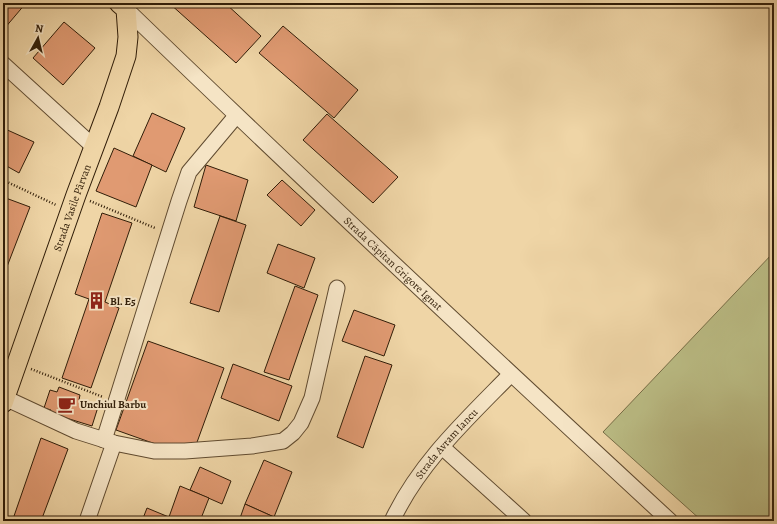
<svg xmlns="http://www.w3.org/2000/svg" width="777" height="524" font-family="Alegreya,serif">
  <style>
    .green { fill: #bbbd85; stroke: #766d46 }
    .building { fill: #e09a72; stroke: #301d08 }
    .lines { fill: none; stroke-linecap: round; stroke-linejoin: round }
    .minor-casing { stroke: #604b30; stroke-width: 17 }
    .major-casing { stroke: #301d08; stroke-width: 21 }
    .path { stroke: #301d08; stroke-width: 2.5; stroke-dasharray: 1 2; stroke-linecap: butt }
    .minor { stroke: #f5e4c5; stroke-width: 15 }
    .major { stroke: #efd5a6; stroke-width: 19 }
    .labels { text-anchor: middle; stroke-width: 4; stroke-linejoin: round; paint-order: stroke }
    .street-label { font-size: 11px; fill: #301d08; stroke: #f5e4c5 }
    .poi-label { font-size: 11px; font-weight: bold; fill: #301d08; stroke: #f5e4c5; text-anchor: start }
  </style>
  <rect width="100%" height="100%" fill="#efd5a6"/>
  <filter id="stains"><feTurbulence type="fractalNoise" baseFrequency=".005" numOctaves="4"/><feColorMatrix values="0 0 0 0 .2 0 0 0 0 .09 0 0 0 0 .02 0 0 0 .5 -.17"/></filter>
  <radialGradient id="worn" r=".72"><stop offset=".6" stop-color="#630" stop-opacity="0"/><stop offset="1" stop-color="#630" stop-opacity=".3"/></radialGradient>
  <path class="green" d="M774,252v269h-72l-99,-89z"/>
  <g class="building">
    <path d="M3,3h23l-22,26 -1,-1z"/>
    <path d="M169,3h56l36,33 -25,27z"/>
    <path d="M64,22l31,26 -32,37 -30,-27z"/>
    <path d="M283,26l75,64 -24,28 -75,-65z"/>
    <path d="M152,113l33,15 -19,44 -33,-16z"/>
    <path d="M327,114l71,63 -25,26 -70,-63z"/>
    <path d="M3,128l31,14 -15,31 -16,-9z"/>
    <path d="M114,148l38,17 -16,42 -40,-16z"/>
    <path d="M206,165l42,15 -12,41 -42,-14z"/>
    <path d="M282,180l33,30 -14,16 -34,-31z"/>
    <path d="M3,197l27,10 -27,70z"/>
    <path d="M102,213l30,10 -27,79 14,6 -28,80 -29,-10 27,-79 -14,-5z"/>
    <path d="M220,216l26,9 -27,87 -29,-9z"/>
    <path d="M278,244l37,14 -11,30 -37,-15z"/>
    <path d="M295,286l23,9 -29,85 -25,-8z"/>
    <path d="M354,310l41,15 -11,31 -42,-15z"/>
    <path d="M148,341l76,27 -28,77 -35,1 -45,-16z"/>
    <path d="M365,356l27,9 -29,83 -26,-11z"/>
    <path d="M233,364l59,22 -13,35 -58,-23z"/>
    <path d="M59,387l21,8 -1,5 19,7 -6,19 -42,-13 1,-3 -7,-2 6,-18 7,2z"/>
    <path d="M41,438l27,11 -27,72h-21l-7,-2z"/>
    <path d="M264,460l28,12 -18,45 -29,-13z"/>
    <path d="M200,467l31,14 -9,23 -32,-14z"/>
    <path d="M180,486l29,12 -9,23h-22l-9,-4z"/>
    <path d="M245,504l29,13 -2,4h-33z"/>
    <path d="M147,508l29,12 -1,1h-33z"/>
  </g>
  <g class="lines">
    <defs>
      <g id="minor">
        <path id="s1" d="M126,9c179,173 361,343 544,512"/>
        <path d="M3,64l91,83"/>
        <path d="M3,397l73,34 38,12 40,8h31l67,-5 31,-5 10,-8 8,-10 11,-25 25,-110"/>
        <path d="M104,440l75,-239 10,-29 47,-56"/>
        <path d="M442,447l82,74"/>
        <path d="M87,521l27,-78"/>
        <path id="s2" d="M392,521c27,-58 75,-102 119,-147"/>
      </g>
      <g id="major">
        <path id="s3" d="M3,403l73,-208 33,-88 17,-51 2,-19 -2,-28 -7,-6"/>
      </g>
    </defs>
    <use href="#minor" class="minor-casing"/>
    <use href="#major" class="major-casing"/>
    <g class="path">
      <path d="M3,180l53,25"/>
      <path d="M90,201l65,27"/>
      <path d="M31,369l72,28"/>
      <path d="M3,518l8,3"/>
    </g>
    <use href="#minor" class="minor"/>
    <use href="#major" class="major"/>
  </g>
  <defs>
    <symbol id="building-bare" viewBox="-9 -9 18 18"><path d="M-4-6H4V6H1V3H-1V6H-4ZM-2.5-4.3h1.7v1.8h-1.7ZM.8-4.3h1.7v1.8H.8ZM-2.5-1h1.7V.8h-1.7ZM.8-1h1.7V.8H.8Z" fill="#8f2418" stroke="#f5e4c5" stroke-width="2.5" paint-order="stroke"/></symbol>
    <symbol id="cafe-bare" viewBox="-9 -9 18 18"><path d="M-5.5-4.5H6V0H3Q3 3.5 0 3.5H-2.5Q-5.5 3.5-5.5 0ZM3-3.2v2h1.7v-2ZM-6 4.5H4V6H-6Z" fill="#8f2418" stroke="#f5e4c5" stroke-width="2.5" paint-order="stroke"/></symbol>
  </defs>
  <g fill-rule="evenodd">
    <use href="#building-bare" x="84" y="288" width="25" height="25"/>
    <use href="#cafe-bare" x="54" y="392" width="25" height="25"/>
  </g>
  <g class="labels">
    <g class="street-label">
      <text dy="4" stroke="none"><textPath href="#s3" startOffset="207">Strada Vasile Pârvan</textPath></text>
      <text dy="4" stroke="none"><textPath href="#s1" startOffset="369">Strada Căpitan Grigore Ignat</textPath></text>
      <text dy="4" stroke="none"><textPath href="#s2" startOffset="95">Strada Avram Iancu</textPath></text>
    </g>
    <g class="poi-label">
      <text x="110" y="305">Bl. E5</text>
      <text x="80" y="408">Unchiul Barbu</text>
    </g>
  </g>
  <rect width="777" height="524" fill="none" stroke="#efd5a6" stroke-width="16"/>
  <rect x="4" y="4" width="769" height="516" fill="none" stroke="#301d08" stroke-width="2"/>
  <rect x="8" y="8" width="761" height="508" fill="none" stroke="#301d08"/>
  <g transform="translate(38 38) rotate(8)" stroke="#f5e4c5" stroke-width="3" paint-order="stroke">
  <path d="M0-3L7 15L0 10L-7 15Z" fill="#301d08"/>
  <text y="-6" font-size="11" font-weight="bold" text-anchor="middle" fill="#301d08">N</text>
  </g>
  <rect width="100%" height="100%" filter="url(#stains)"/>
  <rect width="100%" height="100%" fill="url(#worn)"/>
</svg>
